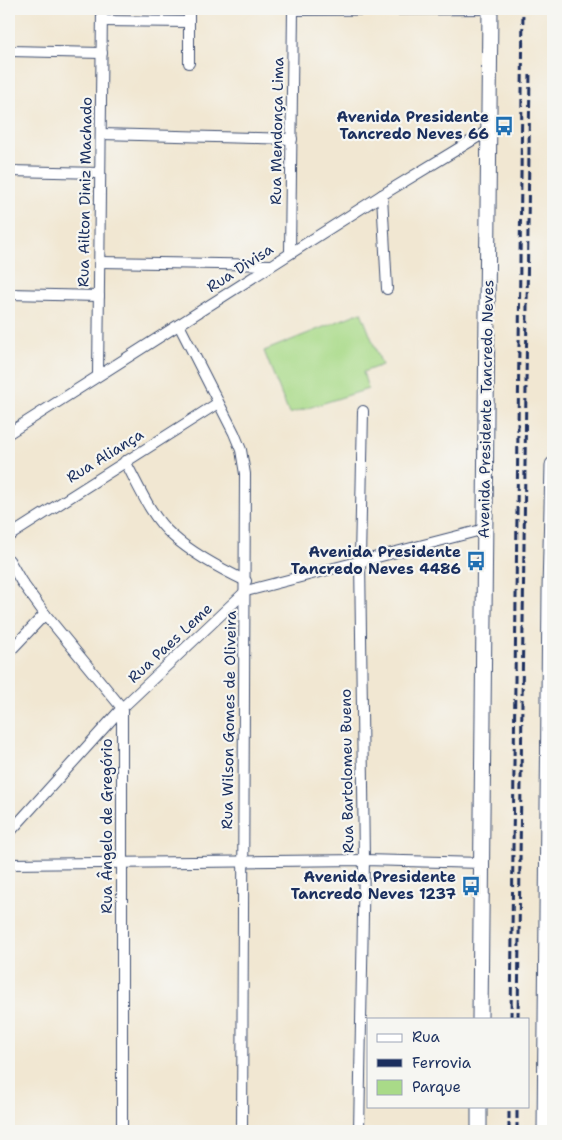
<svg xmlns="http://www.w3.org/2000/svg" width="562" height="1140" font-family="'Shantell Sans',sans-serif">
  <style>
    .green { fill: #a9da88; stroke: #628473 }
    .lines { fill: none; stroke-linecap: round; stroke-linejoin: round }
    .street-casing { stroke: #3b4b6f; stroke-width: 12 }
    .secondary-casing { stroke: #3b4b6f; stroke-width: 17 }
    .street { stroke: #fff; stroke-width: 10 }
    .secondary { stroke: #fff; stroke-width: 15 }
    .rail { stroke: #1b2f5e; stroke-width: 3; stroke-dasharray: 8 4; stroke-linecap: butt }
    .labels { text-anchor: middle; stroke-width: 4.5; stroke-linejoin: round; paint-order: stroke }
    .poi-label { font-size: 15px; font-weight: bold; fill: #1b2f5e; stroke: #f6f6f2; text-anchor: end }
    .street-label { font-size: 15px; fill: #1b2f5e; stroke: #f6f6f2 }
  </style>
  <rect width="100%" height="100%" fill="#f6f6f2"/>
  <filter id="ink" filterUnits="userSpaceOnUse"><feTurbulence type="fractalNoise" baseFrequency=".02" numOctaves="2"/><feDisplacementMap in="SourceGraphic" scale="10" xChannelSelector="R" yChannelSelector="G"/><feConvolveMatrix kernelMatrix="1 2 1 2 8 2 1 2 1" color-interpolation-filters="sRGB"/></filter>
  <filter id="wash" filterUnits="userSpaceOnUse"><feTurbulence type="fractalNoise" baseFrequency=".0096" numOctaves="4" result="noise"/><feDisplacementMap in="SourceGraphic" scale="20" xChannelSelector="R" yChannelSelector="G"/><feGaussianBlur stdDeviation="1.12" result="paint"/><feColorMatrix in="noise" values="0 0 0 0 0 0 0 0 0 0 0 0 0 0 0 0 0 1.4 0 .05"/><feComposite in="paint" operator="in"/></filter>
  <g filter="url(#wash)">
    <rect width="100%" height="100%" fill="#f1e7d2"/>
    <path class="green" d="M361,312l21,53 -19,7 5,17 -79,25 -25,-63z"/>
  </g>
  <g filter="url(#ink)">
    <g class="lines">
      <defs>
        <g id="street">
          <path d="M189,9v54"/>
          <path d="M293,10l197,-1"/>
          <path d="M102,21l87,1"/>
          <path d="M9,51l93,2"/>
          <path d="M101,134l191,5"/>
          <path d="M9,171l91,2"/>
          <path d="M382,195l5,94"/>
          <path d="M290,253l3,-244"/>
          <path d="M100,262l171,3"/>
          <path d="M9,294l90,2"/>
          <path d="M179,325l55,108 7,17 4,24 -3,657"/>
          <path d="M98,375l4,-366"/>
          <path d="M9,433l373,-238 107,-65"/>
          <path d="M125,461c14,26 26,56 48,75 21,19 48,33 73,45"/>
          <path d="M9,536l209,-133"/>
          <path d="M9,560l12,21 24,33 77,94v423"/>
          <path d="M9,652l36,-38"/>
          <path d="M9,833l113,-125 124,-117 239,-62"/>
          <path d="M9,864l355,-4 118,3"/>
          <path d="M359,1131l5,-271 -4,-300 3,-149"/>
        </g>
        <g id="secondary">
          <path d="M480,1019l10,-1010"/>
          <path d="M479,1131v-25"/>
          <path d="M545,1131l5,-541 3,-125"/>
        </g>
      </defs>
      <use href="#street" class="street-casing"/>
      <use href="#secondary" class="secondary-casing"/>
      <use href="#street" class="street"/>
      <use href="#secondary" class="secondary"/>
      <g class="rail">
        <path d="M511,1019l12,-1010"/>
        <path d="M518,1019l12,-948"/>
        <path d="M509,1131v-25"/>
        <path d="M517,1131v-25"/>
      </g>
    </g>
  </g>
  <defs>
    <symbol id="bus-bare" viewBox="-9 -9 18 18"><path d="M-5-6H5V4H4V6H2V4H-2V6H-4V4H-5ZM-3.5-4V0h7V-4ZM-3.5 1.2v1.5H-2V1.2ZM2 1.2v1.5H3.5V1.2Z" fill="#1f6fb2" stroke="#f6f6f2" stroke-width="2.5" paint-order="stroke"/></symbol>
  </defs>
  <g fill-rule="evenodd">
    <use href="#bus-bare" x="490" y="112" width="28" height="28"/>
    <use href="#bus-bare" x="462" y="547" width="28" height="28"/>
    <use href="#bus-bare" x="457" y="872" width="28" height="28"/>
  </g>
  <g class="labels">
    <g class="poi-label">
      <text x="489" y="122">Avenida Presidente<tspan x="489" dy="17">Tancredo Neves 66</tspan></text>
      <text x="461" y="557">Avenida Presidente<tspan x="461" dy="17">Tancredo Neves 4486</tspan></text>
      <text x="456" y="882">Avenida Presidente<tspan x="456" dy="17">Tancredo Neves 1237</tspan></text>
    </g>
    <g class="street-label">
      <text transform="translate(277 131) rotate(-89)" y="5">Rua Mendonça Lima</text>
      <text transform="translate(85 192) rotate(-89)" y="5">Rua Ailton Diniz Machado</text>
      <text transform="translate(240 268) rotate(-33)" y="5">Rua Divisa</text>
      <text transform="translate(486 409) rotate(-89)" y="5">Avenida Presidente Tancredo Neves</text>
      <text transform="translate(105 456) rotate(-32)" y="5">Rua Aliança</text>
      <text transform="translate(170 643) rotate(-43)" y="5">Rua Paes Leme</text>
      <text transform="translate(229 720) rotate(-89)" y="5">Rua Wilson Gomes de Oliveira</text>
      <text transform="translate(347 771) rotate(-91)" y="5">Rua Bartolomeu Bueno</text>
      <text transform="translate(107 826) rotate(-90)" y="5">Rua Ângelo de Gregório</text>
    </g>
  </g>
  <rect width="562" height="1140" fill="none" stroke="#f6f6f2" stroke-width="30"/>
  <rect x="367" y="1018" width="162" height="90" fill="#f6f6f2" stroke="#9ea6b7"/>
  <rect x="377" y="1034" width="25" height="8" fill="#ffffff" stroke="#9ea6b7"/>
  <text x="412" y="1042" font-size="15" fill="#1b2f5e">Rua</text>
  <rect x="377" y="1059" width="25" height="8" fill="#1b2f5e" stroke="#9ea6b7"/>
  <text x="412" y="1068" font-size="15" fill="#1b2f5e">Ferrovia</text>
  <rect x="377" y="1080" width="25" height="15" fill="#a9da88" stroke="#9ea6b7"/>
  <text x="412" y="1092" font-size="15" fill="#1b2f5e">Parque</text>
</svg>
